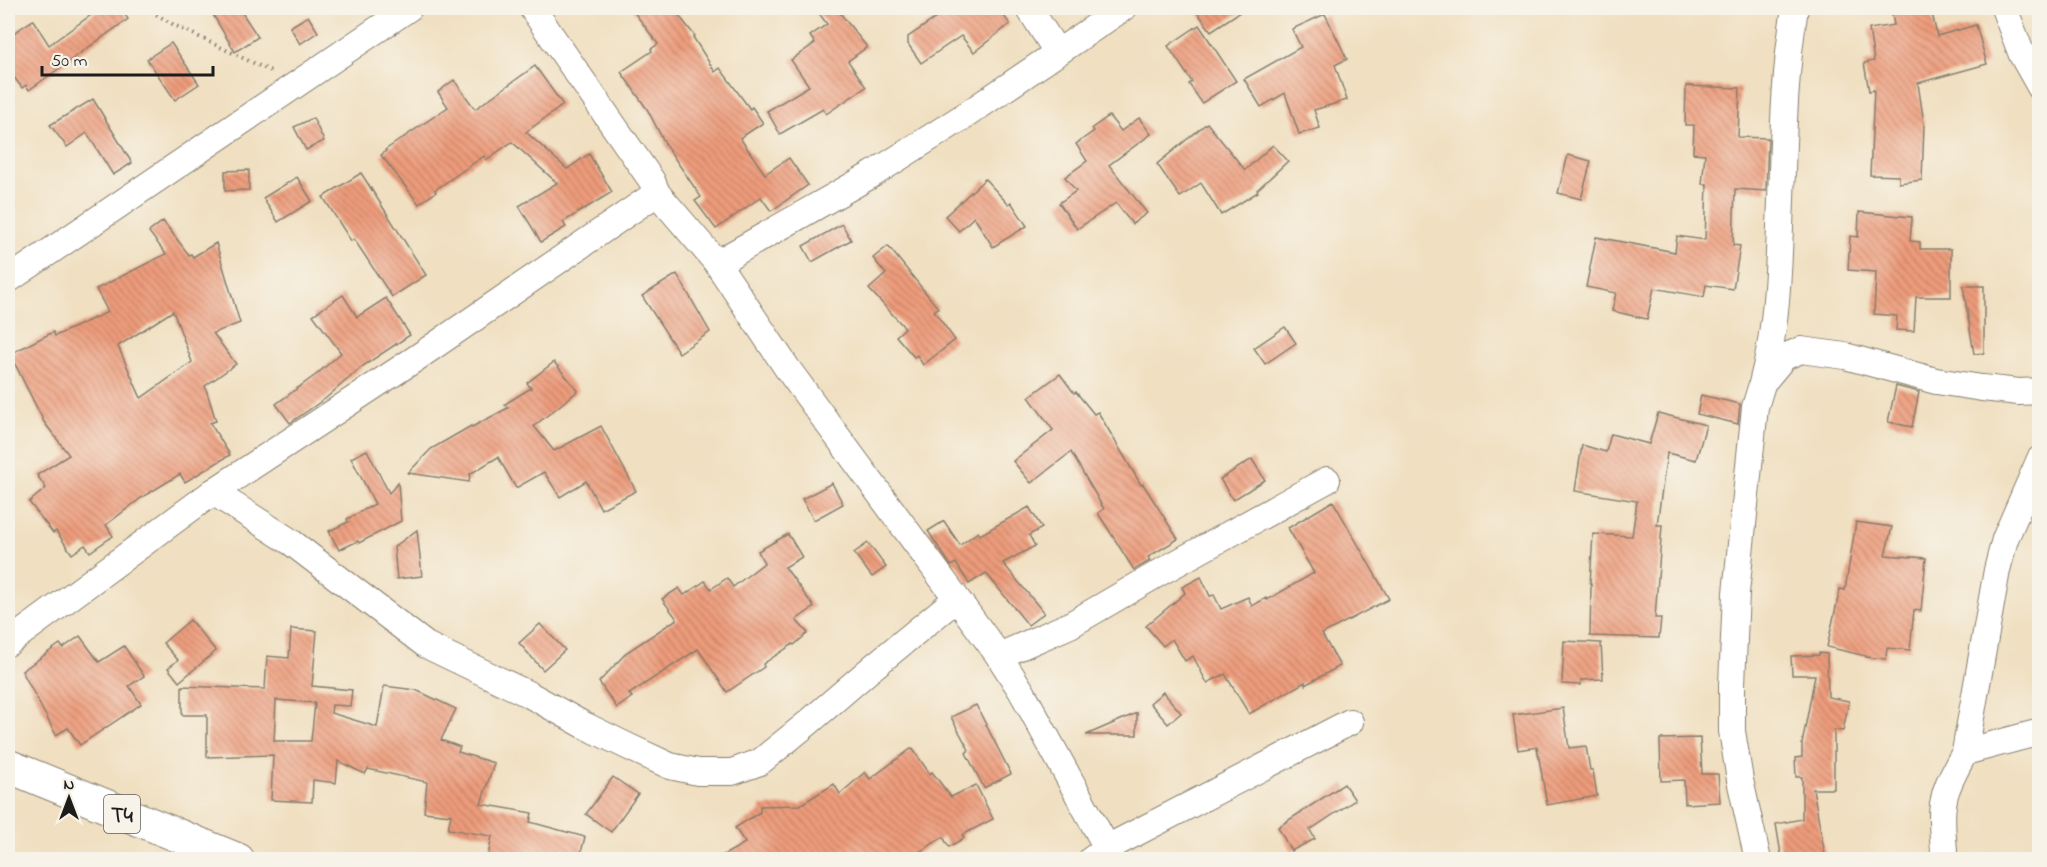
<svg xmlns="http://www.w3.org/2000/svg" width="2047" height="867" font-family="'Indie Flower',sans-serif">
  <style>
    .building { fill: url(#building-back-hatch); fill-rule: evenodd }
    .lines { fill: none; stroke-linecap: round; stroke-linejoin: round }
    .minor-casing { stroke: #867e6e; stroke-width: 28 }
    .trunk-casing { stroke: #867e6e; stroke-width: 35 }
    .path { stroke: #867e6e; stroke-width: 4; stroke-dasharray: 1.5 4.5; stroke-linecap: butt }
    .minor { stroke: #fff; stroke-width: 26 }
    .trunk { stroke: #fff; stroke-width: 33 }
    .labels { text-anchor: middle; stroke-width: 4.5; stroke-linejoin: round; paint-order: stroke }
    .shield { fill: #f7f3e8; stroke: #5e5c59; stroke-width: 1.5 }
    .shield-label { font-size: 22px; font-weight: bold; fill: #1c1c1c }
  </style>
  <defs>
    <pattern id="building-back-hatch" width="6" height="6" patternUnits="userSpaceOnUse" patternTransform="scale(1.5)"><rect width="6" height="6" fill="#ee9c7b"/><path d="M-1 5l2 2M0 0l6 6M5-1l2 2" fill="none" stroke="#c07e64"/></pattern>
  </defs>
  <rect width="100%" height="100%" fill="#f7f3e8"/>
  <filter id="ink" filterUnits="userSpaceOnUse"><feTurbulence type="fractalNoise" baseFrequency=".0167" numOctaves="2"/><feDisplacementMap in="SourceGraphic" scale="12" xChannelSelector="R" yChannelSelector="G"/><feConvolveMatrix kernelMatrix="1 2 1 2 8 2 1 2 1" color-interpolation-filters="sRGB"/></filter>
  <filter id="wash" filterUnits="userSpaceOnUse"><feTurbulence type="fractalNoise" baseFrequency=".008" numOctaves="4" result="noise"/><feDisplacementMap in="SourceGraphic" scale="24" xChannelSelector="R" yChannelSelector="G"/><feGaussianBlur stdDeviation="1.35" result="paint"/><feColorMatrix in="noise" values="0 0 0 0 0 0 0 0 0 0 0 0 0 0 0 0 0 1.4 0 .05"/><feComposite in="paint" operator="in"/></filter>
  <g filter="url(#wash)">
    <rect width="100%" height="100%" fill="#f0dfc0"/>
    <g id="blocks">
      <g class="building">
        <path d="M101,8h19l8,11 -99,71 -3,-5 -4,3 -14,-19v-32l25,-17 16,25z"/>
        <path d="M209,8h30l19,29 -23,15z"/>
        <path d="M631,8h42l22,28 -2,1 22,35 5,-4 30,41 2,-2 11,16 -23,15 25,36 24,-16 19,27 -37,26 -10,-14 -45,32 -21,-28 6,-4 -34,-50 -20,-38 -26,-37 31,-21 -1,-2 7,-5z"/>
        <path d="M815,8h21l31,39 -19,14 18,26 -40,27 -3,-5 -43,25 -13,-23 42,-25 -18,-26 24,-17 -5,-7 17,-12z"/>
        <path d="M951,8h47l12,16 -36,28 -13,-16 -40,27 -13,-19v-7z"/>
        <path d="M1194,8h52l-35,23z"/>
        <path d="M1891,8h40l6,28 39,-11 11,39 -69,19 6,41 -2,56 -23,3v-7l-29,-1 4,-85 -5,1 -5,-28 10,-2 -5,-32 25,-4z"/>
        <path d="M1325,14l22,45 -12,6 12,35 -33,10 6,18 -21,6 -14,-41 -24,14 -17,-28 57,-32 -9,-18z"/>
        <path d="M308,16l10,16 -18,12 -10,-17z"/>
        <path d="M1199,25l37,56 -34,22 -13,-19 3,-2 -24,-36z"/>
        <path d="M171,43l28,41 -24,16 -28,-41z"/>
        <path d="M535,66l28,39 -37,27 41,37 22,-15 23,38 -49,30 3,5 -25,15 -22,-36 38,-23 -45,-41 -26,18 -2,-4 -49,34 1,2 -17,12 -38,-49 5,-4 -1,-1 63,-43 -10,-15 16,-12 21,29z"/>
        <path d="M1686,86l54,2 -2,49 30,1 -2,53 -31,-2 -2,56 7,1 -7,43 -27,-4 -2,12 -50,-9 -7,31 -35,-8 4,-18 -30,-6 10,-50 79,15 2,-16 28,4 2,-56h-5l3,-30 -12,-1 1,-28h-9z"/>
        <path d="M93,99l39,64 -19,12 -26,-42 -20,14 -17,-22z"/>
        <path d="M1109,116l12,15 18,-13 12,16 -42,31 38,48 -15,11 -16,-21 -39,26 -18,-26 17,-12 -11,-14 22,-16 -11,-17 18,-13 -2,-3z"/>
        <path d="M313,118l11,23 -18,9 -12,-23z"/>
        <path d="M1207,123l38,47 28,-25 15,16 -31,29 1,2 -37,23 -20,-32 -21,14 -23,-33z"/>
        <path d="M1568,155l23,6 -10,38 -23,-6z"/>
        <path d="M249,170v20l-24,1v-20z"/>
        <path d="M361,173l65,102 -34,22 -38,-58 -3,2 -28,-44z"/>
        <path d="M297,177l15,24 -34,21 -15,-24z"/>
        <path d="M985,179l23,25 3,-2 16,24 -34,21 -19,-30 -15,14 -14,-15z"/>
        <path d="M1859,212l53,5 -2,24 10,1v7h31v48h-35l-2,34 -18,-1 1,-14 -23,-2 2,-42 -28,-2 2,-34 8,1z"/>
        <path d="M163,221l26,34 2,-1 2,3 23,-14 24,80 -27,10 23,31 -31,22 11,35 -6,2 20,32 -45,27 -5,-8 -39,24 -35,27 7,11 -23,16 -5,-7 -13,9 -16,-23 -3,2 -24,-31 17,-14 -9,-13 32,-20 -25,-33 -34,-68 43,-22 2,4 53,-24 -12,-23 70,-35 -17,-22zM173,311l19,51 -51,36 -23,-52z"/>
        <path d="M842,224l9,16 -39,22 -9,-16z"/>
        <path d="M888,246l50,62 -4,3 21,29 -32,25 -6,-10 -3,2 -18,-21 9,-8 -36,-39 17,-15 -13,-16z"/>
        <path d="M677,274l33,58 -31,21 -37,-57z"/>
        <path d="M1963,286h21v67l-10,1z"/>
        <path d="M343,295l14,22 29,-19 24,37 -47,31 -37,32 -36,25 -14,-19 41,-30 24,-21 -28,-38z"/>
        <path d="M1285,327l11,16 -31,21 -11,-16z"/>
        <path d="M554,362l24,29 -44,35 20,25 47,-25 35,65 -35,18 -15,-28 -26,16 -16,-25 -28,16 -18,-31 -28,17 -1,8 -61,-9 23,-24 40,-23 1,1 36,-19 -3,-4 26,-16 -4,-5z"/>
        <path d="M1060,374l14,19 2,-1 18,22 4,-2 43,73 2,-1 35,55 -30,18 2,4 -16,9 -36,-57 6,-4 -33,-57 -40,31 -18,-22 40,-31 -24,-33z"/>
        <path d="M1896,386l23,6 -7,35 -24,-5z"/>
        <path d="M1701,395l39,9 -2,20 -41,-10z"/>
        <path d="M1658,413l48,12 -10,35 -29,-7 -10,72h5l-7,93h6l-2,20 -69,-2 1,-52h-1l3,-50 39,2 5,-35 -62,-10 7,-46 24,7 5,-18 38,10z"/>
        <path d="M367,450l22,43 9,-10 3,38 -42,22 -1,-2 -19,9 -10,-19 19,-9 -1,-3 28,-15 -24,-46z"/>
        <path d="M1252,459l13,21 -32,20 -13,-21z"/>
        <path d="M832,483l11,21 -29,16 -12,-21z"/>
        <path d="M1333,501l56,98 -67,35 18,32 -35,19v-3l-56,32 -24,-40 -18,9 -14,-27 -8,5 -13,-22 -9,7 -17,-20 39,-33 -3,-6 19,-10 9,19 4,-1 7,14 27,-12 4,9 14,-8 1,2 47,-27 -26,-45z"/>
        <path d="M1029,507l13,21 -13,7 6,11 -32,17 41,50 -16,12 -42,-52 -17,11 -13,-21 -5,3 -23,-35 16,-10 16,24 18,-13 2,3z"/>
        <path d="M1856,522l36,5 -7,28 41,3 -5,53 -7,-1 -4,40 -23,-2 -1,11 -20,-2v-1l-39,-9 13,-58 5,1z"/>
        <path d="M417,530l5,46 -25,3 -3,-32z"/>
        <path d="M788,534l14,23 -17,10 29,40 -18,13 12,13 -14,12 -1,-1 -30,20 1,3 -37,25 -29,-43 -69,45 3,3 -15,11 -18,-26 28,-30 50,-33 -15,-20 17,-11 5,7 21,-14 6,8 16,-11 6,9 31,-24 -6,-12z"/>
        <path d="M868,543l18,24 -14,10 -18,-24z"/>
        <path d="M190,620l26,31 -37,31 -11,-14 10,-8 -15,-17z"/>
        <path d="M540,624l25,26 -22,20 -24,-27z"/>
        <path d="M291,629l26,2 -5,55 40,4 -2,16 -18,-1 -1,8 46,14 7,-41 32,4 40,19 -15,31 19,7 -2,5 36,11 -13,41 51,9 -2,9 55,15 -6,23h-72l-19,-4 4,-20 -44,-7 3,-14 -27,-3 3,-30 -59,-13 -3,5 -27,-13 -2,22 -23,-3 -1,22 -41,-2 2,-45 -66,2v-42h-25v-29l83,3 2,-33 22,2zM276,700l39,3 -4,38h-37z"/>
        <path d="M80,636l19,26 25,-16 20,30 -15,10 12,18 -61,41 -12,-17 -12,7 -34,-64 38,-27 3,4z"/>
        <path d="M1564,641l37,2 2,36 -22,1 -1,5 -18,-1z"/>
        <path d="M1819,653l8,1 1,43 21,4 -6,30 -9,-1v59h-21l12,66 -23,5h-20l-6,-36 26,-5v-42h-6l-1,-19 7,-1v-13l13,-69h-23l-1,-19 28,-1z"/>
        <path d="M1163,692l18,21 -13,11 -18,-21z"/>
        <path d="M976,705l35,69 -27,14 -18,-35 3,-3 -18,-33z"/>
        <path d="M1563,708l6,40 17,-2 4,24h3l4,26 -50,9 -10,-58 -19,3 -5,-35z"/>
        <path d="M1137,713v22h-51z"/>
        <path d="M1700,738l2,36h16l2,28 -35,2 -1,-24 -23,1 -1,-42z"/>
        <path d="M912,748l18,26 2,-2 19,25 25,-12 17,34 -31,16 2,3 -15,9 -6,-10 -36,23h-192l30,-17 -10,-15 25,-16v-6l40,-1 34,-21 6,10 25,-22 5,7z"/>
        <path d="M613,777l25,17 -27,38 -25,-18z"/>
        <path d="M1344,784l11,16 -45,30 5,9 -24,12 -13,-24z"/>
      </g>
    </g>
  </g>
  <g filter="url(#ink)">
    <use href="#blocks" fill-opacity="0" stroke="#867e6e" stroke-width="1.5"/>
    <g class="lines">
      <defs>
        <g id="minor">
          <path d="M532,8l120,173 5,12 60,70 70,105 212,288 23,36 85,156"/>
          <path d="M1029,8l28,44"/>
          <path d="M2004,8l18,47 18,32"/>
          <path d="M717,263l156,-89 96,-61 154,-105"/>
          <path d="M8,280l401,-272"/>
          <path d="M1764,381l20,-24 17,-7 44,6 91,25 46,7 37,4 21,-1"/>
          <path d="M213,492l78,50 135,103 104,50 54,30 45,22 41,19 28,6h34l28,-10 48,-39 65,-56 83,-68"/>
          <path d="M8,643l205,-151 202,-133 242,-166"/>
          <path d="M999,656l71,-31 96,-56 161,-89"/>
          <path d="M1965,752l75,-20"/>
          <path d="M1944,851c-1,-16 -4,-35 0,-52 3,-16 13,-32 21,-47l32,-182 8,-31 35,-80"/>
          <path d="M1091,860l16,-12 243,-126"/>
          <path d="M1758,860l-18,-80 -8,-49v-47l4,-91 19,-186c20,-59 23,-119 25,-180 3,-73 3,-147 15,-219"/>
        </g>
        <path id="trunk" d="M8,766l230,94"/>
      </defs>
      <use href="#minor" class="minor-casing"/>
      <use href="#trunk" class="trunk-casing"/>
      <path class="path" d="M146,8l28,17 94,45 6,1"/>
      <use href="#minor" class="minor"/>
      <use href="#trunk" class="trunk"/>
    </g>
  </g>
  <g class="labels">
    <rect class="shield" x="104" y="795" width="36" height="38" rx="4.5"/>
    <g class="shield-label">
      <text x="122" y="822">T4</text>
    </g>
  </g>
  <rect width="2047" height="867" fill="none" stroke="#f7f3e8" stroke-width="30"/>
  <g transform="translate(69 798)" stroke="#f7f3e8" stroke-width="4.5" paint-order="stroke">
  <path d="M0-4.5L10 22L0 15L-10 22Z" fill="#1c1c1c"/>
  <text y="-9" font-size="16" font-weight="bold" text-anchor="middle" fill="#1c1c1c">N</text>
  </g>
  <path d="M42 66v9h171v-9" fill="none" stroke="#1c1c1c" stroke-width="3"/>
  <text x="51" y="66" font-size="18" fill="#1c1c1c" stroke="#f7f3e8" stroke-width="4.5" paint-order="stroke">50 m</text>
</svg>
